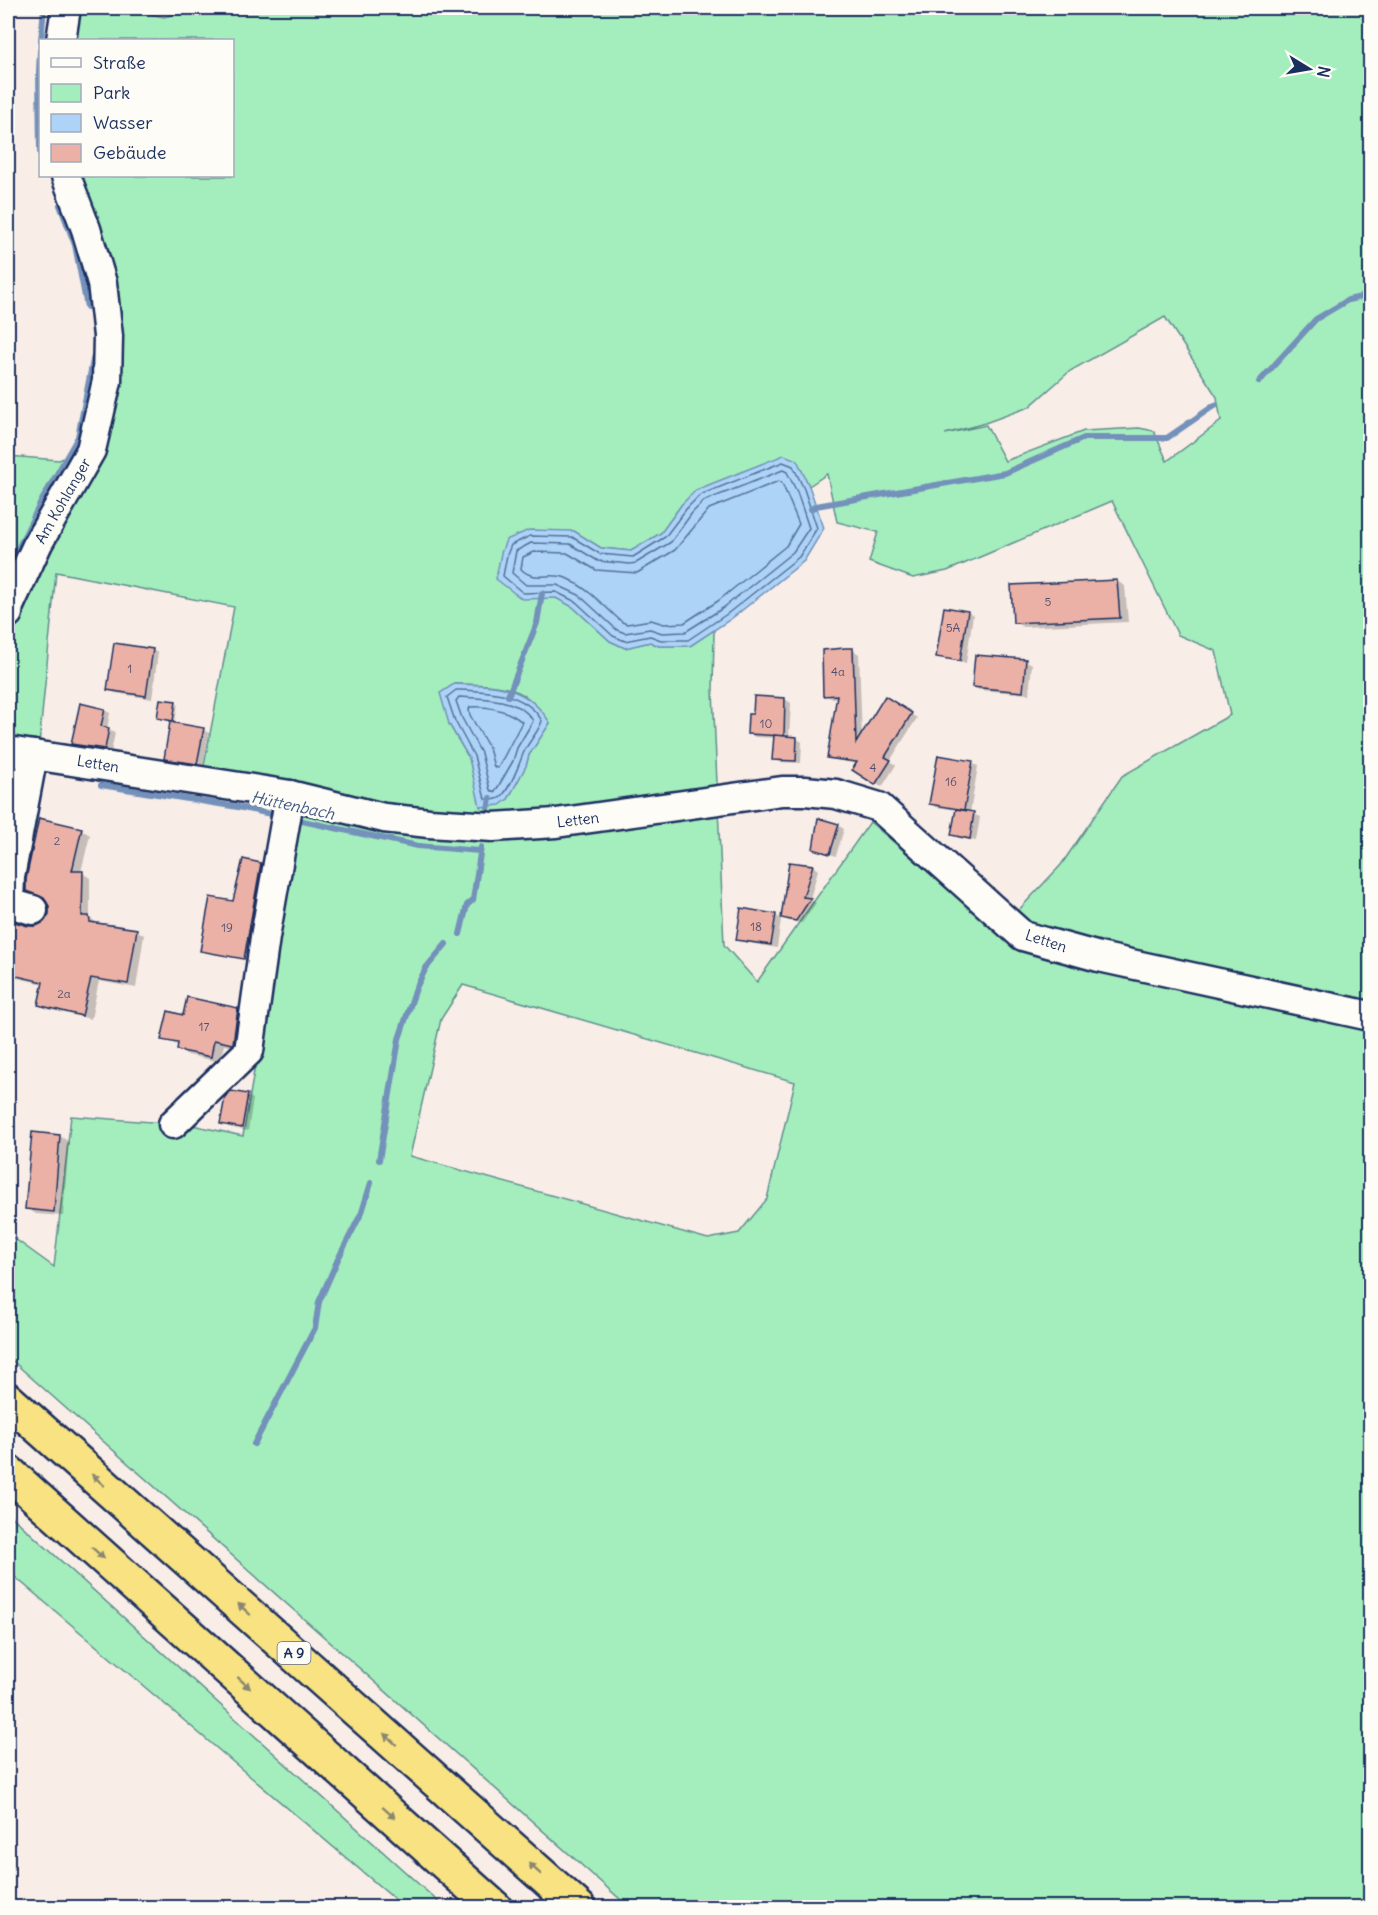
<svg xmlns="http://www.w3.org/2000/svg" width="1378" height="1915" font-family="Delius,sans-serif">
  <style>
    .green { fill: #a4eebd; stroke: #608e8e; stroke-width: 1.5; fill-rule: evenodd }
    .water { fill: #add3f7; stroke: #7391ba; stroke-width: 1.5 }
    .shadow { fill: #0003 }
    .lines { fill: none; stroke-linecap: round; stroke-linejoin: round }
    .shore { stroke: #55719b; stroke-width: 1.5 }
    .stream { stroke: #7391ba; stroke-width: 6 }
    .building { fill: #ebb1a6; stroke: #1b2f5e; stroke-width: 1.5 }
    .minor-casing { stroke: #1b2f5e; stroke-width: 33 }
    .highway-casing { stroke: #1b2f5e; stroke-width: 38 }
    .minor { stroke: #fdfcf7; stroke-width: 28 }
    .highway { stroke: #f8e281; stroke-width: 33 }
    .oneway { fill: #8a8870 }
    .labels { text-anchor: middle; stroke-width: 6; stroke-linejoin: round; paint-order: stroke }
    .number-label { font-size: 12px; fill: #4f5070 }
    .shield { fill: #fdfcf7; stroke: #5f6c8c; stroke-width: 1.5 }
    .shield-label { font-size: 14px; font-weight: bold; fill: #1b2f5e }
    .street-label { font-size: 15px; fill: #1b2f5e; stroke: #fdfcf7 }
    .water-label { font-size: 16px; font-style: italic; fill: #405884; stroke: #fdfcf7 }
  </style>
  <rect width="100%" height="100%" fill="#f9ede7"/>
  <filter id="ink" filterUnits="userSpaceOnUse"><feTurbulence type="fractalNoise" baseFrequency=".0167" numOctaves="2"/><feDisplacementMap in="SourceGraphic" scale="12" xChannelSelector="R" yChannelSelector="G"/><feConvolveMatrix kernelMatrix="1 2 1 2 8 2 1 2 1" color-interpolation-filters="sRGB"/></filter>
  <g filter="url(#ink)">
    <g class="green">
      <path d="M72,8h53l39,9 33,-9h1173v1899h-741l-621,-550v-123l46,33 17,-151 121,9 51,11 56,-329 -99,-20 34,-180 -178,-35 -17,173 -31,-5v-284l51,4 42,-17 12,-55 -40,-212h159v-136h-162zM1165,317l52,80 4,24 -54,40 -13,-30 -15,-3 -55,3 -79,30 -19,-36 -41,9 40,-11 44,-16 41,-36zM797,461l12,25 18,-12 10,48 41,10 -9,30 44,16 34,-7 165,-70 66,134 38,16 14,64 -108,61 -61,89 -47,50 3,32 -147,-125 -113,160 -33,-37 -11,-254 1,-61 -24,16h-31l-9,-4 -25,6 -15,-7 -37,-34 -17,-9h-16l34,-67 27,17 30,3 30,-18 21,-29zM454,684c22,0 55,-1 74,14 8,6 15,17 22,25l-21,32 -3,11 -18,33 -27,8 -12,-49 -20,-34zM463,985l332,97 -28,117 -28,34 -31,6 -298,-83 31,-137z"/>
      <path d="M8,1513l436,394h-40l-396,-336z"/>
    </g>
    <g class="water">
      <path d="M784,455l13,5 12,26 15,42 -20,33 -73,58 -41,27h-31l-9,-4 -25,6 -15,-7 -37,-34 -17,-9 -34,1 -26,-20 5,-26 5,-13 23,-10 45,1 27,17 30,3 30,-18 21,-29 14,-14z"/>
      <path d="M454,684c39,1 73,0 96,39l-21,32 -3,11 -18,33 -8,6 -20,2 -11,-49 -20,-34 -9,-31z"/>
    </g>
    <g class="shadow">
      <path d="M1117,581l8,5 3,36 -105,5 -9,-5z"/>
      <path d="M968,612l5,3 -7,48 -22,-4 -6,-3z"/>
      <path d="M152,650l6,3 -6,46 -37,-6 -6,-3z"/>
      <path d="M853,650l6,4 3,84 24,-40 31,20 -27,43 6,4 -14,22 -28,-17 4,-6 -23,-4 -6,-3 9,-59h-7l-6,-3z"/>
      <path d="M1026,661l6,3 -3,30 -50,-4 -6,-4z"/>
      <path d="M785,699l6,4 -2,35h7l6,4 -1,21 -21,-1 -6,-3 1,-21 -20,-1 -6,-4 5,-18z"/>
      <path d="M175,703l3,1 -3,17 -17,-4z"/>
      <path d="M104,710l6,3 -3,16 8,4 -4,19 -32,-5 -6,-4z"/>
      <path d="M203,730l6,3 -6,33 -31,-5 -6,-3z"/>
      <path d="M972,763l6,3 -8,47 10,4 -4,24 -18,-3 -6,-4 5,-24 -21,-3 -6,-4z"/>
      <path d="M40,820l42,10 8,5 -9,37 9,6v40l7,5v2l39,5 8,5 -8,53 -37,-7 -8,38 -44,-10 -8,-5 5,-20 -36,-8v-55l21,6h9l7,-4 5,-7z"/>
      <path d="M838,825l6,4 -8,27 -22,-8z"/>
      <path d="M261,865l5,3 -17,93 -42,-8 -6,-3z"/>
      <path d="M813,866l5,4 -8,29 6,4 -14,20 -14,-2 -6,-4z"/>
      <path d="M775,915l6,4 -4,29 -33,-6 -6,-3z"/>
      <path d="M188,999l50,10 10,6 -6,34 -18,-4 -4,17 -32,-7 -10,-5 1,-4 -16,-7 21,-22z"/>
      <path d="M247,1095l6,4 -5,32 -20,-4 -6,-4z"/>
      <path d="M60,1136l9,6 -6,74 -27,-2 -9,-6z"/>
    </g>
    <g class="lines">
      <g class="shore">
        <path d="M783,462l10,4 11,23 13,39 -18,29 -72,57 -39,26h-27l-11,-4 -25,5 -12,-5 -37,-34 -20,-10 -33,1 -20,-17 4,-21 4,-10 19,-9 42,1 28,17 33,3 32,-20 22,-29 13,-13z"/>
        <path d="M783,470l4,2 10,20 12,36 -16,24 -70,56 -38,24 -23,1 -12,-4 -25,4 -8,-3 -38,-35 -22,-10h-31l-14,-12 4,-22 15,-8 39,1 28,17 32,3 6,-1 35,-21 21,-29 12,-12z"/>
        <path d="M779,481l3,2 17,41 -13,22 -68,55 -34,22 -20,1 -13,-4 -24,4 -5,-2c-18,-16 -34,-34 -56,-44 -16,-7 -31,5 -45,-9l2,-12 11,-5 33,1 29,17 41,3 38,-23 34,-41z"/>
        <path d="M456,690c31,1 69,1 86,31 -4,12 -14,21 -19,33 -5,13 -11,31 -21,42 -5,5 -12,4 -17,3l-11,-43 -19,-35 -8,-24z"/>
        <path d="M459,697c23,1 61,1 74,24l-16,27 -4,13 -18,31 -5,-2 -9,-37 -19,-35 -6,-17z"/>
        <path d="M470,707c18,-1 38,3 52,15l-24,46 -4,-1 -5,-19 -19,-33 -1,-5z"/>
      </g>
      <g class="stream">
        <path d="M41,40l3,-32"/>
        <path d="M40,51l-1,20 1,81"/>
        <path d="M60,205l15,40 12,62"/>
        <path d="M1259,382l57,-63 32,-19 22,-5"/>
        <path d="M811,509l5,-3 189,-33 79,-35h83l48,-33"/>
        <path d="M8,569l33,-67 37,-65 16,-82"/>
        <path d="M508,696l29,-73 5,-30"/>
        <path d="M101,785l137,22 42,9"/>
        <path d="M293,819l125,27 62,5"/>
        <path d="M486,820l4,-22"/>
        <path d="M460,934l7,-29 6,-5 8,-53"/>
        <path d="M379,1160l20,-121 17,-51 10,-20 20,-24"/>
        <path d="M254,1444l61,-116 4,-26 19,-43 24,-47 9,-29"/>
      </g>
    </g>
    <g class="building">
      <path d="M1117,580l3,38 -107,5 -2,-38z"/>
      <path d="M944,607l24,4 -8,50 -24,-4z"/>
      <path d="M114,643l39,6 -7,47 -39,-6z"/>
      <path d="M845,648h8l3,95 29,-47 27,17 -27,44 6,3 -16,25 -23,-15 5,-8 -30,-4 10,-63 -14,1 -1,-46z"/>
      <path d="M975,655l51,4 -3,33 -51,-5z"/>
      <path d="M754,696l31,2 -1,38 -37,-2 1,-20h5z"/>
      <path d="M160,699l16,2 -3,20 -16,-3z"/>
      <path d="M80,703l25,6 -4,17 8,2 -4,21 -34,-5z"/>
      <path d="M170,722l34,6 -7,36 -33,-5z"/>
      <path d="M774,735l23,2 -1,24 -24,-1z"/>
      <path d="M938,755l35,6 -9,49 -35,-6z"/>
      <path d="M956,809l18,3 -4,27 -19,-4z"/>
      <path d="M39,818l43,10 -10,43h11l-1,45h7l1,6 47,7 -9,55 -37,-6 -9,38 -44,-11 5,-23 -35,-8v-54l20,6h8l8,-4 5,-8v-8l-5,-8 -18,-7v-12z"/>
      <path d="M818,818l21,6 -9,30 -17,-5z"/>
      <path d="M243,859l18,4 -17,96 -44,-8 10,-54 23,4z"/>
      <path d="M789,862l24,3 -10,32 8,1 -15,23 -15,-3z"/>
      <path d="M741,908l35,6 -5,31 -35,-5z"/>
      <path d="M187,997l51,11 -5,35 -1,1 -18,-4 -3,17 -34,-7 1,-7 -17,-3 7,-29 15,4z"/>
      <path d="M231,1091l17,3 -6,34 -22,-4 5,-27z"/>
      <path d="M32,1132l28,3 -6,77 -29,-3z"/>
    </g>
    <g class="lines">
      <defs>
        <g id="minor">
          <path d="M61,40l5,-32"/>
          <path d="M8,613l1,-7 29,-63 53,-93 16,-69 1,-45 -6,-53 -16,-54 -20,-53"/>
          <path d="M8,751l282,44 94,23 45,5 64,4 63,-4 226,-32h23l31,3 43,13 144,129 76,21 271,59"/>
          <path d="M33,910l-24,-7 1,-26 23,-122"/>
          <path d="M173,1124l76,-73 16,-114 25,-142"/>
        </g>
        <g id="highway">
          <path d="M8,1400l571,508"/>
          <path d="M8,1472l487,436"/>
        </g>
      </defs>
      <use href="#minor" class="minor-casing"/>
      <use href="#highway" class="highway-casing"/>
      <use href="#minor" class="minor"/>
      <use href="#highway" class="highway"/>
    </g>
    <defs><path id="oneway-solid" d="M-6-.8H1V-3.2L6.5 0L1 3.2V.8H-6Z" transform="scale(1.5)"/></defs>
    <g class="oneway">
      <use href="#oneway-solid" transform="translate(98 1480) rotate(-138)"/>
      <use href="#oneway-solid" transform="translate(98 1553) rotate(42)"/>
      <use href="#oneway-solid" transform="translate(244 1609) rotate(-138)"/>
      <use href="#oneway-solid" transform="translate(244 1683) rotate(42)"/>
      <use href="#oneway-solid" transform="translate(390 1739) rotate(-138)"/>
      <use href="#oneway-solid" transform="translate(389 1813) rotate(42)"/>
      <use href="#oneway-solid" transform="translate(535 1869) rotate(-138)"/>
    </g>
  </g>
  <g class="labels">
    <g class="number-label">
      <text x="1048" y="606">5</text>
      <text x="953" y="632">5A</text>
      <text x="130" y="673">1</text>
      <text x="838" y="676">4a</text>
      <text x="766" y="728">10</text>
      <text x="873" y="772">4</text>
      <text x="951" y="786">16</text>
      <text x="57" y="845">2</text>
      <text x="756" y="931">18</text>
      <text x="227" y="932">19</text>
      <text x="64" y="998">2a</text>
      <text x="204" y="1031">17</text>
    </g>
    <rect class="shield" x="277.5" y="1642" width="33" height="22" rx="4.5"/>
    <g class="shield-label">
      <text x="294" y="1658">A 9</text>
    </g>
    <g class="street-label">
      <text transform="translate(63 501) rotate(-60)" y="5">Am Kohlanger</text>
      <text transform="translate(98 764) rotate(9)" y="5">Letten</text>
      <text transform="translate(578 820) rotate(-7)" y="5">Letten</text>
      <text transform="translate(1046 941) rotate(18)" y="5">Letten</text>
    </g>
    <g class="water-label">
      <text transform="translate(293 805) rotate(12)" y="6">Hüttenbach</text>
    </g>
  </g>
  <rect width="1378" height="1915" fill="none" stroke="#fdfcf7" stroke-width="30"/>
  <rect x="15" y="15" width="1348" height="1885" fill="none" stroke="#1b2f5e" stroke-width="2" filter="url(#ink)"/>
  <rect x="39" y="39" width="195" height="138" fill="#fdfcf7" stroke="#a3aaba" stroke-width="1.5"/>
  <rect x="51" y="58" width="30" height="9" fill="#fdfcf7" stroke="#a3aaba" stroke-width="1.5"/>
  <text x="93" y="69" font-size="18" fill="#1b2f5e">Straße</text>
  <rect x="51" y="84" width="30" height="18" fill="#a4eebd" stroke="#a3aaba" stroke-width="1.5"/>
  <text x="93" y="99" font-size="18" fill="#1b2f5e">Park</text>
  <rect x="51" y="114" width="30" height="18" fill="#add3f7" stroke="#a3aaba" stroke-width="1.5"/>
  <text x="93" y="129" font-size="18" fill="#1b2f5e">Wasser</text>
  <rect x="51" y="144" width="30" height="18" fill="#ebb1a6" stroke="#a3aaba" stroke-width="1.5"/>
  <text x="93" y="159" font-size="18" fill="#1b2f5e">Gebäude</text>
  <g transform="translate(1309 69) rotate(101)" stroke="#fdfcf7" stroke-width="4.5" paint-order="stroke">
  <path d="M0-4.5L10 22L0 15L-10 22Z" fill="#1b2f5e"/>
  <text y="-9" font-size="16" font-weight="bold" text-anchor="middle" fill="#1b2f5e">N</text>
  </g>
</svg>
